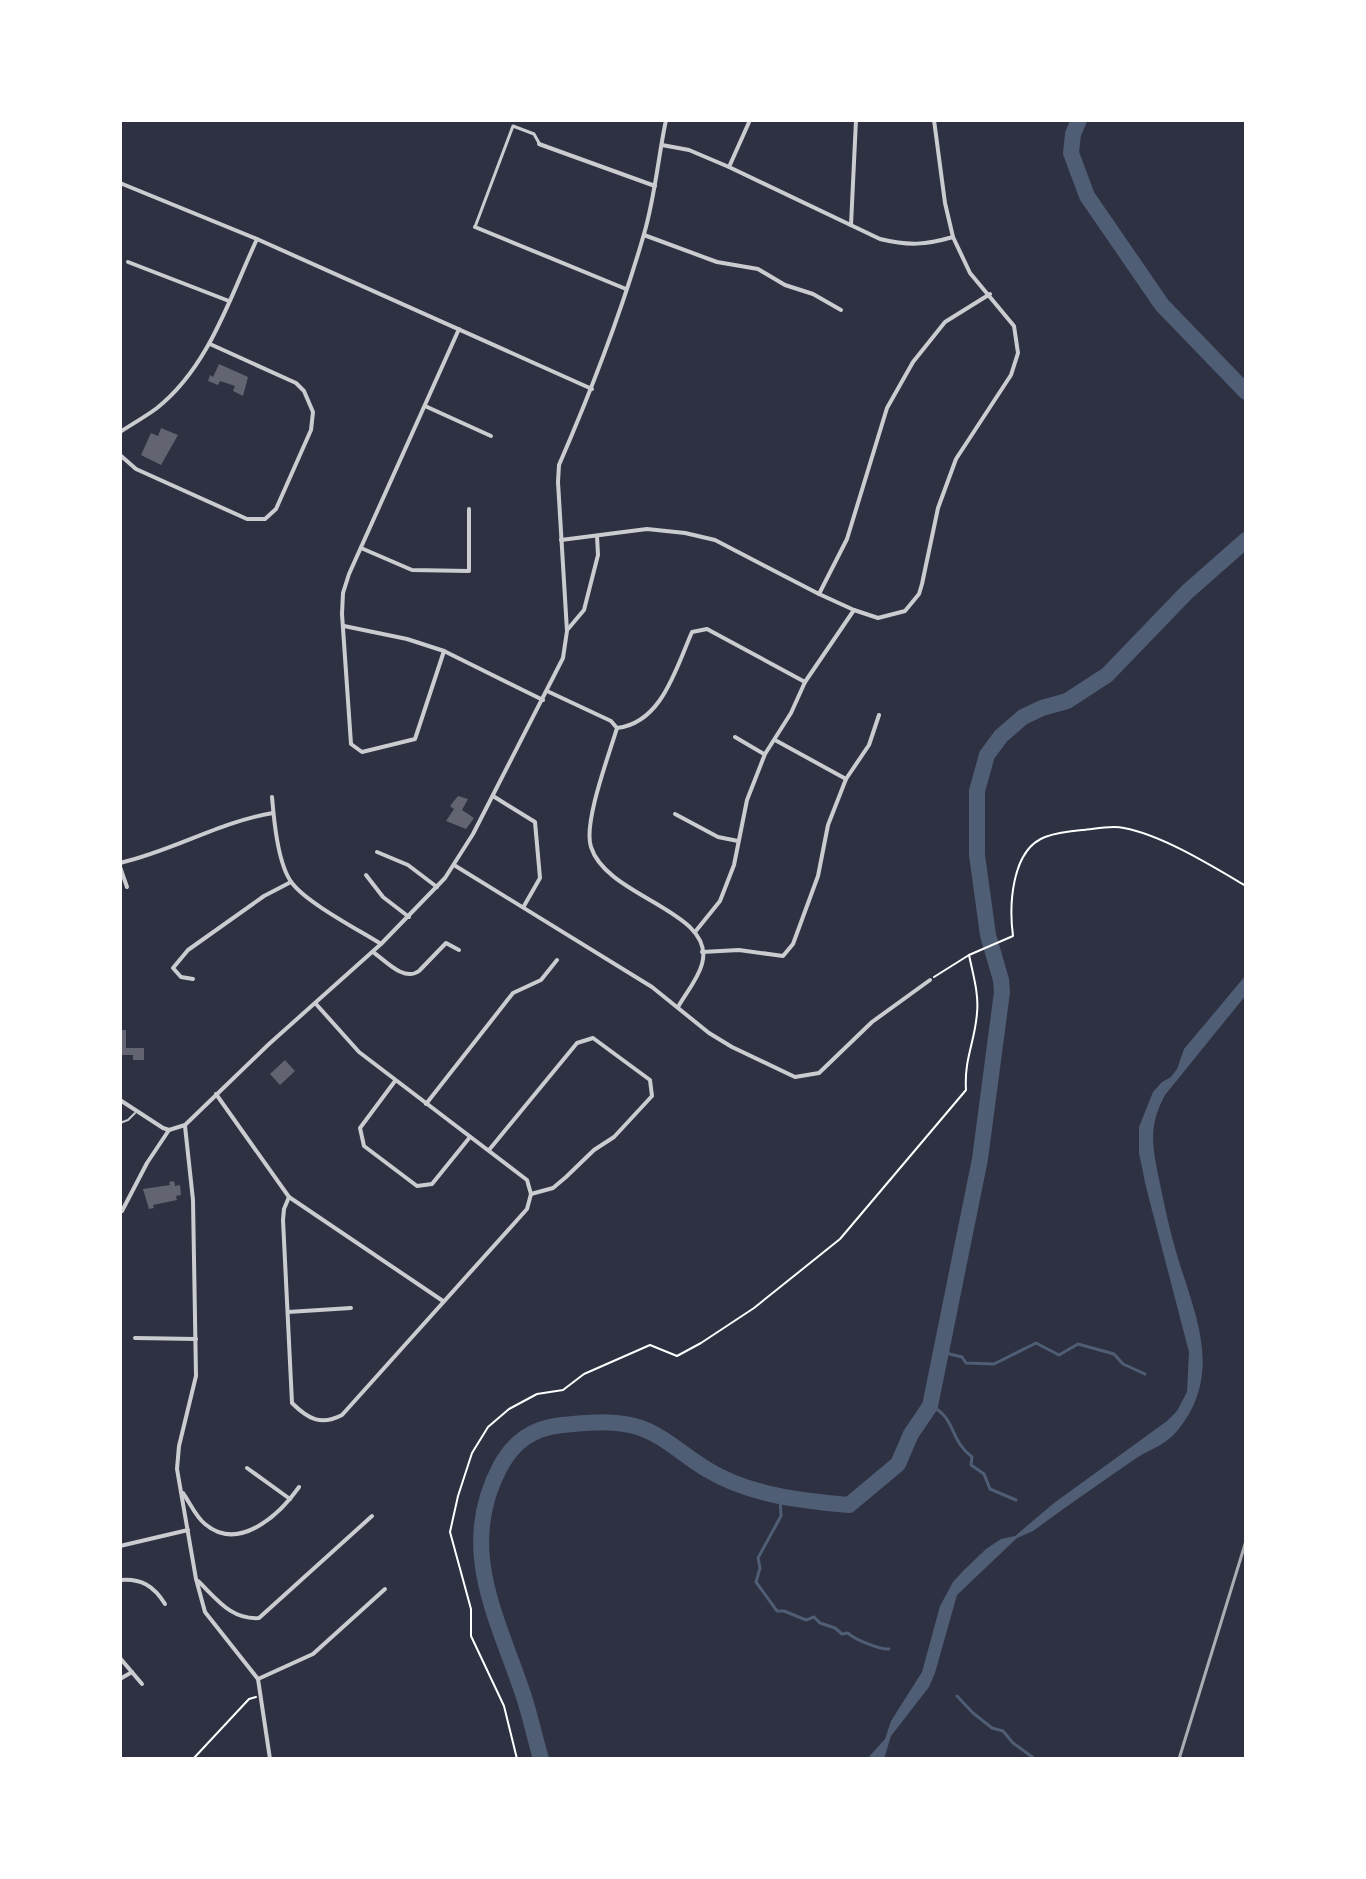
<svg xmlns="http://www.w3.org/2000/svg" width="1366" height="1879" font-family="'Nunito Sans',sans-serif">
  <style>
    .water { fill: #4f5d75 }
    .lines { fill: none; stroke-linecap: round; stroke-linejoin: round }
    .stream { stroke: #4f5d75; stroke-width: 3 }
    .river { stroke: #4f5d75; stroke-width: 16 }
    .building { fill: #626471 }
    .path { stroke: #fff; stroke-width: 2 }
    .service { stroke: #caccd0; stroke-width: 2 }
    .pedestrian { stroke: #caccd0; stroke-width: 3 }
    .minor { stroke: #caccd0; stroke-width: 4 }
    .rail { stroke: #abadb3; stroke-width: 3 }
  </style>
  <rect width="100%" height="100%" fill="#2d3142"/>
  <path class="water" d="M1246,975v20l-81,100c-18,33 -12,54 -5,89 5,24 10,48 17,71 18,60 47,118 1,175 -11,14 -25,18 -40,27 -35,24 -71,49 -105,74l-16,7 -60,57 -22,78 -6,14 -38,49 -7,23h-17l18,-20 6,-18 31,-49 18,-66 13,-24 11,-12 22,-21 15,-10 14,-3 39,-33 113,-82 10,-10 10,-19 2,-40 -43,-165 -7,-34v-26l14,-35 9,-10 9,-5 6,-8 7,-20z"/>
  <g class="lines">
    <g class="stream">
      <path d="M1242,388l4,-10"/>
      <path d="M942,1352l20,5 4,6 28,1 42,-21 23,12 19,-11 36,10 9,10 22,10"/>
      <path d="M930,1406c26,10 19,34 42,51l-1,8 13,9 6,15 26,11"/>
      <path d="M780,1495l1,21 -23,42 2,10 -4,14 21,29h7l22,9 8,-3 6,6 15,5 7,6 6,-1c5,6 33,17 41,16"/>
      <path d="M957,1696l16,17 19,15 11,3 10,12 22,16"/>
    </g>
    <g class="river">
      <path d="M1079,120l-6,14 -2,19 16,43 75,109 84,87"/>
      <path d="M541,1759c-6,-21 -11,-44 -18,-65 -26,-78 -66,-146 -23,-227 14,-26 33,-39 62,-42 25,-2 55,-6 79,3 25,9 44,29 67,42 41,25 94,31 141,35l49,-41 13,-30 19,-28 50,-247 22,-167 -1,-12 -13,-45 -11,-80v-64l10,-36 14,-19 22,-19 19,-9 25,-7 40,-26 80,-83 59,-52"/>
    </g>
  </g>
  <g class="building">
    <path d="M219,364l29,13 -5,19 -10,-5 2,-5 -15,-5 -2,4 -10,-4 2,-6 3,2z"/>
    <path d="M161,428l17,7 -17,30 -20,-10 10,-22 7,3z"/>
    <path d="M458,796l10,3 -6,11 12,8 -8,11 -20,-8 8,-12 -4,-3z"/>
    <path d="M120,1030h6v18h18v12h-11v-5h-13z"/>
    <path d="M285,1060l10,11 -15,14 -10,-11z"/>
    <path d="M174,1181l1,5 5,-1 1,10 -5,1 1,4 -24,5 1,3 -5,1 -6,-20 27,-4 -1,-3z"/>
  </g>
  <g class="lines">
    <g class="path">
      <path d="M934,977l35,-22 44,-19c-4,-30 -2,-86 32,-99 11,-4 25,-6 37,-7 13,-1 29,-5 42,-2 38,7 88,38 122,58"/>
      <path d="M193,1759l56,-60 7,-2"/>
      <path d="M517,1759l-13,-53 -33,-70v-27l-21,-77 8,-36 14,-43 16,-26 21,-18 28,-15 26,-4 21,-16 66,-29 27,11 24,-13 53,-35 86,-69 126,-149c-2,-32 9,-48 11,-77 2,-19 -4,-39 -8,-58"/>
    </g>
    <path class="service" d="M120,1123l8,-3 7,-7"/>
    <path class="pedestrian" d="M475,227l38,-101 21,8 5,9"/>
    <g class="minor">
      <path d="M539,144l116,42"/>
      <path d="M662,145l27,5 40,17 151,72c29,7 45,6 73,-2"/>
      <path d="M729,167l21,-47"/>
      <path d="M120,183l137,56 335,150"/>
      <path d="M851,225l5,-105"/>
      <path d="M475,227l151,62"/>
      <path d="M644,235l73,27 41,7 27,16 28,9 28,16"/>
      <path d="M128,262l101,39"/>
      <path d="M425,406l66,30"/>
      <path d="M120,432c12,-8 25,-15 37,-24 52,-41 73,-111 100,-169"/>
      <path d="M120,455l16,14 111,50h18l11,-10 35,-79 2,-18 -9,-21 -8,-8 -86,-39"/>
      <path d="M561,540l86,-11 38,4 30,7 104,54 35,16 24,8 27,-7 14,-17 3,-10 16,-76 18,-49 55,-84 7,-22 -4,-27 -44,-53 -17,-36 -8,-34 -11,-83"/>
      <path d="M361,548l51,22 57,1v-62"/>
      <path d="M819,594l28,-55 40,-131 26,-46 32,-40 45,-28"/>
      <path d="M344,626l63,13 37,12 99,49"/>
      <path d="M568,629l16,-19 14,-55 -1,-19"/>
      <path d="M444,651l-29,88 -53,13 -11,-8 -9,-130 1,-21 6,-19 110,-245"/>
      <path d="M547,691l64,30 6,7c-8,27 -34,95 -26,119 16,51 126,64 111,117 -4,15 -16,29 -24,43"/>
      <path d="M617,728c45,-5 59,-60 75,-96l15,-3 98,53"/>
      <path d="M735,737l29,17"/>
      <path d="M775,740l71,39"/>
      <path d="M493,796l42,26 5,56 -16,28"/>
      <path d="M272,797c2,24 6,68 20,86 15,20 67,47 89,61"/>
      <path d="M675,814l43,23 20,4"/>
      <path d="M377,852l31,13 29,22"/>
      <path d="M120,863c53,-12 99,-41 153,-50"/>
      <path d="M454,865l198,122 57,46 23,14 63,30 24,-4 53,-51 58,-42"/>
      <path d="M120,867l7,20"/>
      <path d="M366,875l17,22 26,20"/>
      <path d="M695,932l25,-31 14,-36 13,-65 18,-46 26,-41 14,-31 49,-72"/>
      <path d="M373,952c13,9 31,30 46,19l27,-28 13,7"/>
      <path d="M702,952l37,-2 44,6 10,-12 25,-68 10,-51 18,-46 23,-34 10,-30"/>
      <path d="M193,979l-12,-2 -8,-9 15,-18 76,-54 27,-14"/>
      <path d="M395,1081l-35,47 4,18 53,40 15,-2 38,-47"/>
      <path d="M216,1094l73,103 154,104"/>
      <path d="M120,1100l43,28 6,2 16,-5 84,-81 112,-100 64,-66 28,-44 90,-176 4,-27 -9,-149 1,-17c33,-76 62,-151 85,-231 11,-37 14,-76 22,-114"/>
      <path d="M426,1104l87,-111 28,-13 16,-20"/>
      <path d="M185,1126l8,74 3,176 -17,70 -2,23 19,110 9,33 53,67 12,80"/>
      <path d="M489,1150l88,-107 16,-5 57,42 2,16 -38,41 -20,13 -28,27 -13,11 -22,6"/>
      <path d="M289,1197l-5,12 -1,11 9,183c16,16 29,23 50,12l185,-206 4,-15 -4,-14 -168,-128 -43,-48"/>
      <path d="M122,1211l25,-48 22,-33"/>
      <path d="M288,1312l63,-4"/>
      <path d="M135,1338l61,1"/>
      <path d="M247,1468l43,31"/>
      <path d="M183,1493c7,10 13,24 22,31 34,29 75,-10 94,-37"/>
      <path d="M120,1546l68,-16"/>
      <path d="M120,1580c21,-2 34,6 45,24"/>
      <path d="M198,1581c19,18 33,39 61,37l113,-102"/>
      <path d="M120,1658l22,26"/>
      <path d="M120,1679l12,-7"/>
      <path d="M258,1679l55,-25 72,-65"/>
    </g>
    <path class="rail" d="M1179,1759l67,-218"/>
  </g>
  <rect width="1366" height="1879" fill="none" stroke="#ffffff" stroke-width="244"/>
</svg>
